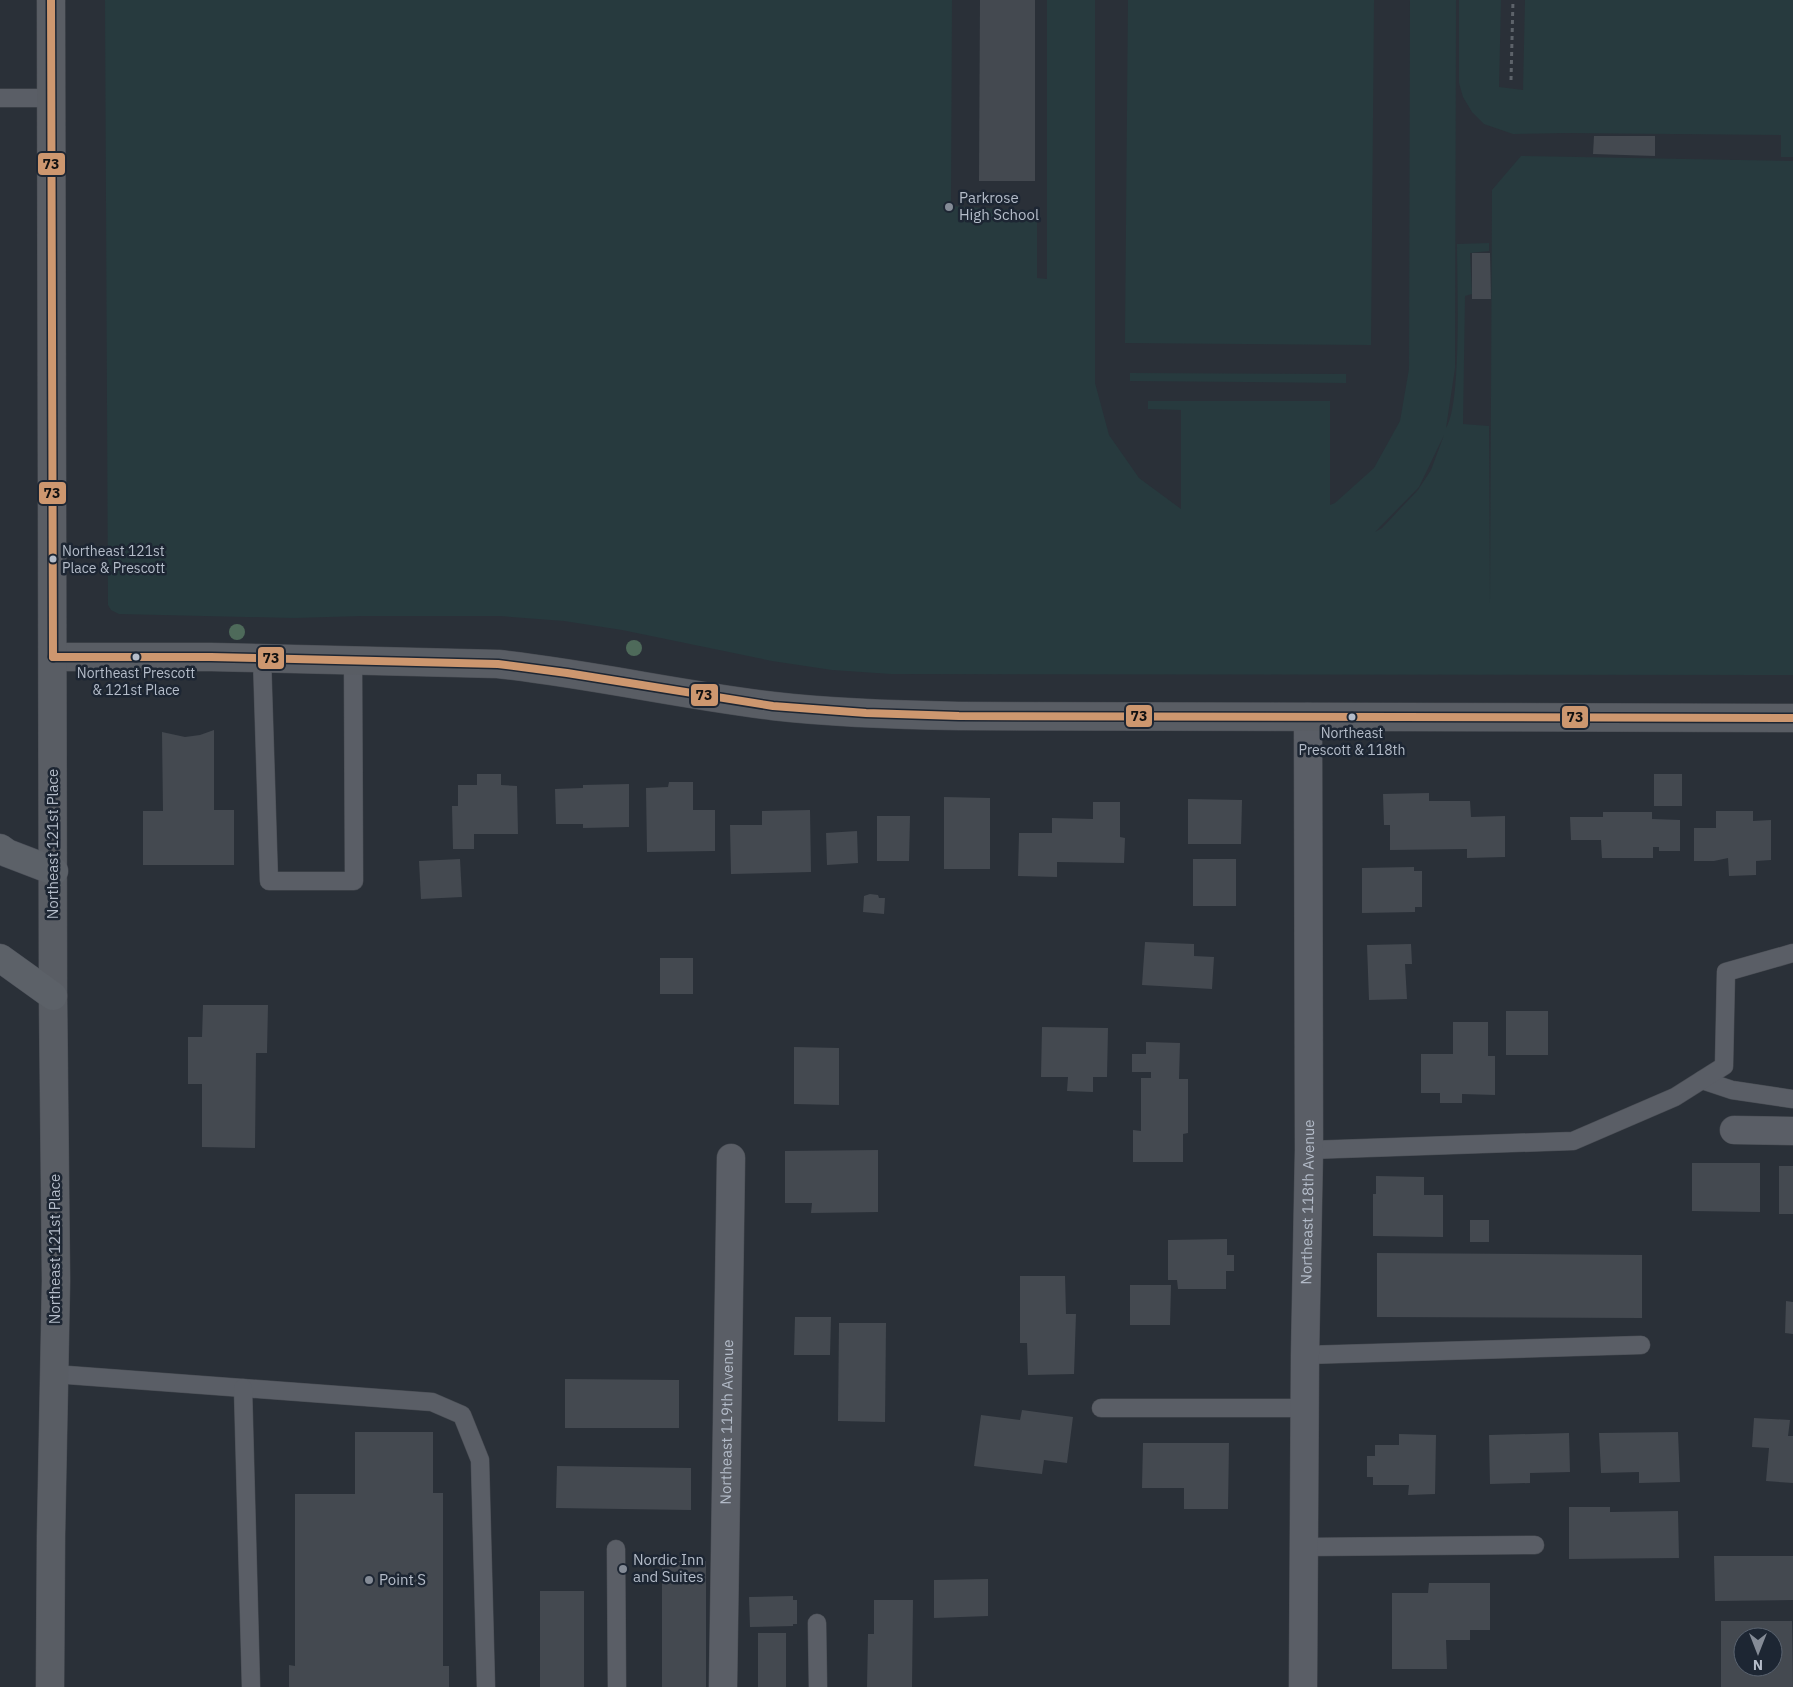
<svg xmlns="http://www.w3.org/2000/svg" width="1793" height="1687" font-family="'IBM Plex Sans',sans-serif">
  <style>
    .green { fill: #273a3e; fill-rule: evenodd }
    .building { fill: #444950; fill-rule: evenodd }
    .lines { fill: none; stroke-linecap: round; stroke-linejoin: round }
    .lane-casing { stroke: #484c53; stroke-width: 19 }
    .street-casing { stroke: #484c53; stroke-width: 29 }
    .secondary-casing { stroke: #484c53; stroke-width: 29 }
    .primary-casing { stroke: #484c55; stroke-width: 29 }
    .path { stroke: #5d636a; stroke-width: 3; stroke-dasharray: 4 4; stroke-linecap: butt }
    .lane { stroke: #5a5e66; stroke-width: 18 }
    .street { stroke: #5a5e66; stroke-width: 28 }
    .secondary { stroke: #595d64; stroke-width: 28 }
    .primary { stroke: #5c6168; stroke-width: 28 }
    .bus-1-casing { stroke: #1d2633; stroke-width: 11 }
    .bus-1 { stroke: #cd976f; stroke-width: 8 }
    .tree { fill: #4e6a5a }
    .poi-dot { fill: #848b96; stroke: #1d2633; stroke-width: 2 }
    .bus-dot { fill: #b4bcc9; stroke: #1d2633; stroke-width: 2 }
    .labels { text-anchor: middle; stroke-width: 5; stroke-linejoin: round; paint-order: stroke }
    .bus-label { font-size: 14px; fill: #b4bcc9; stroke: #1d2633 }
    .poi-label { font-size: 15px; fill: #b4bcc9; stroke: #1d2633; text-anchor: start }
    .street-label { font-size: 15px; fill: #b4bcc9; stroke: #1d2633 }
    .line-badge { stroke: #1d2633; stroke-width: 2 }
    .pale-badge-label { font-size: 14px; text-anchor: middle; font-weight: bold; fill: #111 }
  </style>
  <rect width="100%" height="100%" fill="#2a3038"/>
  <g class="green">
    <path d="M105,0h847l-1,206 86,5v67l10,1v-279h48v383l14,52 30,43 42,31v-99l-33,-1v-8h182v104l5,-2 39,-35 26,-47 9,-52 1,-369h46l-1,368 -9,60c16,-25 11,-149 11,-184l32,-1v8l-19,2 2,41 -7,2 -2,128 26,2 1,181 2,-417 29,-34 272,5v514l-902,-1 -59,-4 -60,-9 -150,-31 -58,-9 -64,-5h-138l-68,2 -175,-4 -8,-4 -3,-5zM1444,435l-13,35 -13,20 -36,38 -7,4 44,-45z"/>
    <path d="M1128,0h246l-3,345 -246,-2z"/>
    <path d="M1459,0h42l-2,87 24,3 2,-90h268v157h-12v-22l-214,-2 -54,1 -29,-10 -12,-12 -9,-15 -4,-14z"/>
    <path d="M1130,373l216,1v9l-216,-2z"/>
  </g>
  <g class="building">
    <path d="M980,0h55v181h-56z"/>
    <path d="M1594,136h61v20l-62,-2z"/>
    <path d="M1472,253h18l1,46h-19z"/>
    <path d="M214,730v80h20v55h-91v-54h20l-1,-79 23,5 15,-2z"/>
    <path d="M477,774h24v11l16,1 1,48h-44v15h-21l-1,-43h6v-21h19z"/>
    <rect x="1654" y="774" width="28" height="32"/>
    <path d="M669,782h24v28h22v41l-68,1 -1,-64 22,-1z"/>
    <path d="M629,784v43l-46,1v-4h-27l-1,-35 28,-1v-3z"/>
    <path d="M1429,793v8h41l1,16 34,-1v41l-38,1v-9l-77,1v-25h-6l-1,-31z"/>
    <path d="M944,797l46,1v71h-46z"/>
    <path d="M1188,799l54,1 -1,44h-53z"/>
    <path d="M1093,802h27v35l5,1 -1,25 -67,-1v15l-39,-1 1,-43h33v-15l41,1z"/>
    <path d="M810,810l1,62 -80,2 -1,-49h32v-14z"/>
    <path d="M1716,811h37v10l18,-1v40l-15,1v14l-27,1 -1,-18 -14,3h-20v-33h22z"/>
    <path d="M1603,812h49v7l28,1v31h-21v-4h-6v11h-51l-1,-18h-30l-1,-23h33z"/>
    <path d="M877,816h33l-1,45h-32z"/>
    <path d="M857,831l1,32 -31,2 -1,-32z"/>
    <path d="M460,859l2,38 -41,2 -2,-38z"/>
    <rect x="1193" y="859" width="43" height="47"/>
    <path d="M1414,867v4h8v36h-7v5l-53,1v-45z"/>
    <path d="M870,894l8,1 1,3h6l-1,16 -21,-2 1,-16z"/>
    <path d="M1145,942l49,2v12l20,1 -2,32 -70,-4z"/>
    <path d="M1411,944l1,20h-7l2,35 -38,1 -2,-55z"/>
    <rect x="660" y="958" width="33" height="36"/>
    <path d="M203,1005h65l-1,48h-11l-1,95 -53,-1v-63h-14v-47h14z"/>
    <rect x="1506" y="1011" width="42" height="44"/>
    <path d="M1453,1022h35v34h7v39l-33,-1v9h-22v-10h-19v-39h32z"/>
    <path d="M1042,1027l66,1 -1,49h-14v15l-26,-1 1,-14h-27z"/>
    <path d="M1146,1042l34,1 -1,36h9v54l-5,1v28h-50v-32l8,1v-53h10v-6h-19v-18h14z"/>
    <path d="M794,1047l45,1v57l-45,-1z"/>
    <path d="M878,1150v62l-67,1 1,-10h-27v-52z"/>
    <path d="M1692,1163h68v49l-68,-1z"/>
    <rect x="1779" y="1166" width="14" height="48"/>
    <path d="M1376,1176l48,1v18h19v42l-70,-1v-42h3z"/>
    <rect x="1470" y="1220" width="19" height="22"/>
    <path d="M1227,1239v16h7v16h-8v18h-48l-1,-9h-9v-40z"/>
    <path d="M1377,1253l265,2v63l-265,-1z"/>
    <path d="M1020,1276h45l1,38h10l-2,60 -46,1 -1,-32h-7z"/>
    <path d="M1130,1285h41l-1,40h-40z"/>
    <path d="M1786,1301l7,1v32l-8,-1z"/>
    <path d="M795,1317h36l-1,38h-36z"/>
    <path d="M839,1323h47l-1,99 -47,-1z"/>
    <path d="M565,1379l114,1v48h-114z"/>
    <path d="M1022,1410l51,7 -6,46 -23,-3 -2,14 -68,-8 7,-51 39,5z"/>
    <path d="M1754,1418l36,2 -2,16h5v47l-27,-2 3,-33 -17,-1z"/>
    <path d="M355,1432h78v61h10v173h6v21h-160v-22l6,1v-172h60z"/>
    <path d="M1678,1432l2,50 -41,1v-11l-38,1 -2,-40z"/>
    <path d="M1569,1433l1,39 -40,1v10l-40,1 -1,-49z"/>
    <path d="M1399,1434l37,1 -1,59 -27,1 1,-10h-36v-8h-6v-21h8v-11h24z"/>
    <path d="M1143,1443h86l-1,66h-44v-21h-42z"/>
    <path d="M557,1466l134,2v42l-135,-2z"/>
    <path d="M1569,1507h41v5l68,-1 1,47 -110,1z"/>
    <path d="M1714,1556h79v44l-78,1z"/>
    <rect x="662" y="1561" width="44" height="126"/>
    <path d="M988,1579v37l-54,2v-38z"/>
    <path d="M1429,1583h61v47h-20v10h-24l1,29h-55v-76h36z"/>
    <rect x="540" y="1591" width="44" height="96"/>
    <path d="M793,1596v4h4v24h-4v2l-43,1 -1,-30z"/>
    <path d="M874,1600h39l-1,87h-45l1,-53h6z"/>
    <path d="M1721,1621h71l1,66h-72zM1743,1637h30v30h-30z"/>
    <rect x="758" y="1633" width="28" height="54"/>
  </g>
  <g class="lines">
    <defs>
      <g id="lane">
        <path d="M0,98h51"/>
        <path d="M262,658l7,223h85l-1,-221"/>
        <path d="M1702,1080l30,10 61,9"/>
        <path d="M1309,1150l264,-9 102,-44 49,-31 2,-94 67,-19"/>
        <path d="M1305,1355l336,-10"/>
        <path d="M54,1374l378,28 30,13 18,45 6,227"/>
        <path d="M243,1388l8,299"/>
        <path d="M1101,1408h203"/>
        <path d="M1304,1547l231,-2"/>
        <path d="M616,1549l1,138"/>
        <path d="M817,1623l1,64"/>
      </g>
      <g id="street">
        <path d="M1734,1130l59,1"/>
        <path id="s1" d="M723,1687l8,-529"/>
        <path id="s2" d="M1303,1687l2,-332 4,-205 -1,-433"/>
      </g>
      <g id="secondary">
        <path d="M53,657h158l287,7c92,10 183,31 275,42 62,7 124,9 186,10l834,2"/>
        <path d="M50,1687l1,-151 5,-255 -3,-285 -2,-996"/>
      </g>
      <g id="primary">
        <path d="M0,848l7,5 47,18"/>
        <path d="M0,958l53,38"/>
      </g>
    </defs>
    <use href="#lane" class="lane-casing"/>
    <use href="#street" class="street-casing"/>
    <use href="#secondary" class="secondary-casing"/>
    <use href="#primary" class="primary-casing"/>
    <path class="path" d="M1511,80l2,-80"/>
    <use href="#lane" class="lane"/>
    <use href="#street" class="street"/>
    <use href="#secondary" class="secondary"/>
    <use href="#primary" class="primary"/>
    <defs>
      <g id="bus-1">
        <path d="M51,0l2,657"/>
        <path d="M53,657h158l287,7 69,9 206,33 93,7 93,3 834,2"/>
      </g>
    </defs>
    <use href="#bus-1" class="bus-1-casing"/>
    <use href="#bus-1" class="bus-1"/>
  </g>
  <g class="tree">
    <circle cx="237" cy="632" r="8"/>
    <circle cx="634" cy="648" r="8"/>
  </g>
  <g class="poi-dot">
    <circle cx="949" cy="207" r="5"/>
    <circle cx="623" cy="1569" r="5"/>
    <circle cx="369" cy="1580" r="5"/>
  </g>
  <g class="bus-dot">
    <circle cx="53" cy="559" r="4.5"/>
    <circle cx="136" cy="657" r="4.5"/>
    <circle cx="1352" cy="717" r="4.5"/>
  </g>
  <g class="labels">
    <g class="bus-label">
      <text x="62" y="556" text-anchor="start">Northeast 121st<tspan x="62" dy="17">Place &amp; Prescott</tspan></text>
      <text x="136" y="678">Northeast Prescott<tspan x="136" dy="17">&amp; 121st Place</tspan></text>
      <text x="1352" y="738">Northeast<tspan x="1352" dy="17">Prescott &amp; 118th</tspan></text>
    </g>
    <g class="poi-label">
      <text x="959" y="203">Parkrose<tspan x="959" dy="17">High School</tspan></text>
      <text x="633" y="1565">Nordic Inn<tspan x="633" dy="17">and Suites</tspan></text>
      <text x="379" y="1585">Point S</text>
    </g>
    <g class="street-label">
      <text transform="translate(53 844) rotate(-90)" y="5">Northeast 121st Place</text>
      <text dy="5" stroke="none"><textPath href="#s2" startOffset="485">Northeast 118th Avenue</textPath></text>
      <text transform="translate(55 1249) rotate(-90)" y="5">Northeast 121st Place</text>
      <text dy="5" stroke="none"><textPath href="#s1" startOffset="265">Northeast 119th Avenue</textPath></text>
    </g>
  </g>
  <g class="line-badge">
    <rect x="37" y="152" width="29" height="24" rx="5" fill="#cd976f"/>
    <rect x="38" y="481" width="29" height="24" rx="5" fill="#cd976f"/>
    <rect x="257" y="646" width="28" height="24" rx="5" fill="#cd976f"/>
    <rect x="690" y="683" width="29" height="24" rx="5" fill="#cd976f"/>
    <rect x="1125" y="704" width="28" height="24" rx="5" fill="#cd976f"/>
    <rect x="1561" y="705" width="28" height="24" rx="5" fill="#cd976f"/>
  </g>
  <g class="pale-badge-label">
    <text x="51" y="169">73</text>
    <text x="52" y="498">73</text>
    <text x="271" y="663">73</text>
    <text x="704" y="700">73</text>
    <text x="1139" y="721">73</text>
    <text x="1575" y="722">73</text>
  </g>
  <g transform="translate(1758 1652) rotate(180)"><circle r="24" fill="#1d2633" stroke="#59626f"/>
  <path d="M0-4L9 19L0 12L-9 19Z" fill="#848b96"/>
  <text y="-8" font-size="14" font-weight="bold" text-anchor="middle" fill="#b4bcc9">N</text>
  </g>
</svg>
